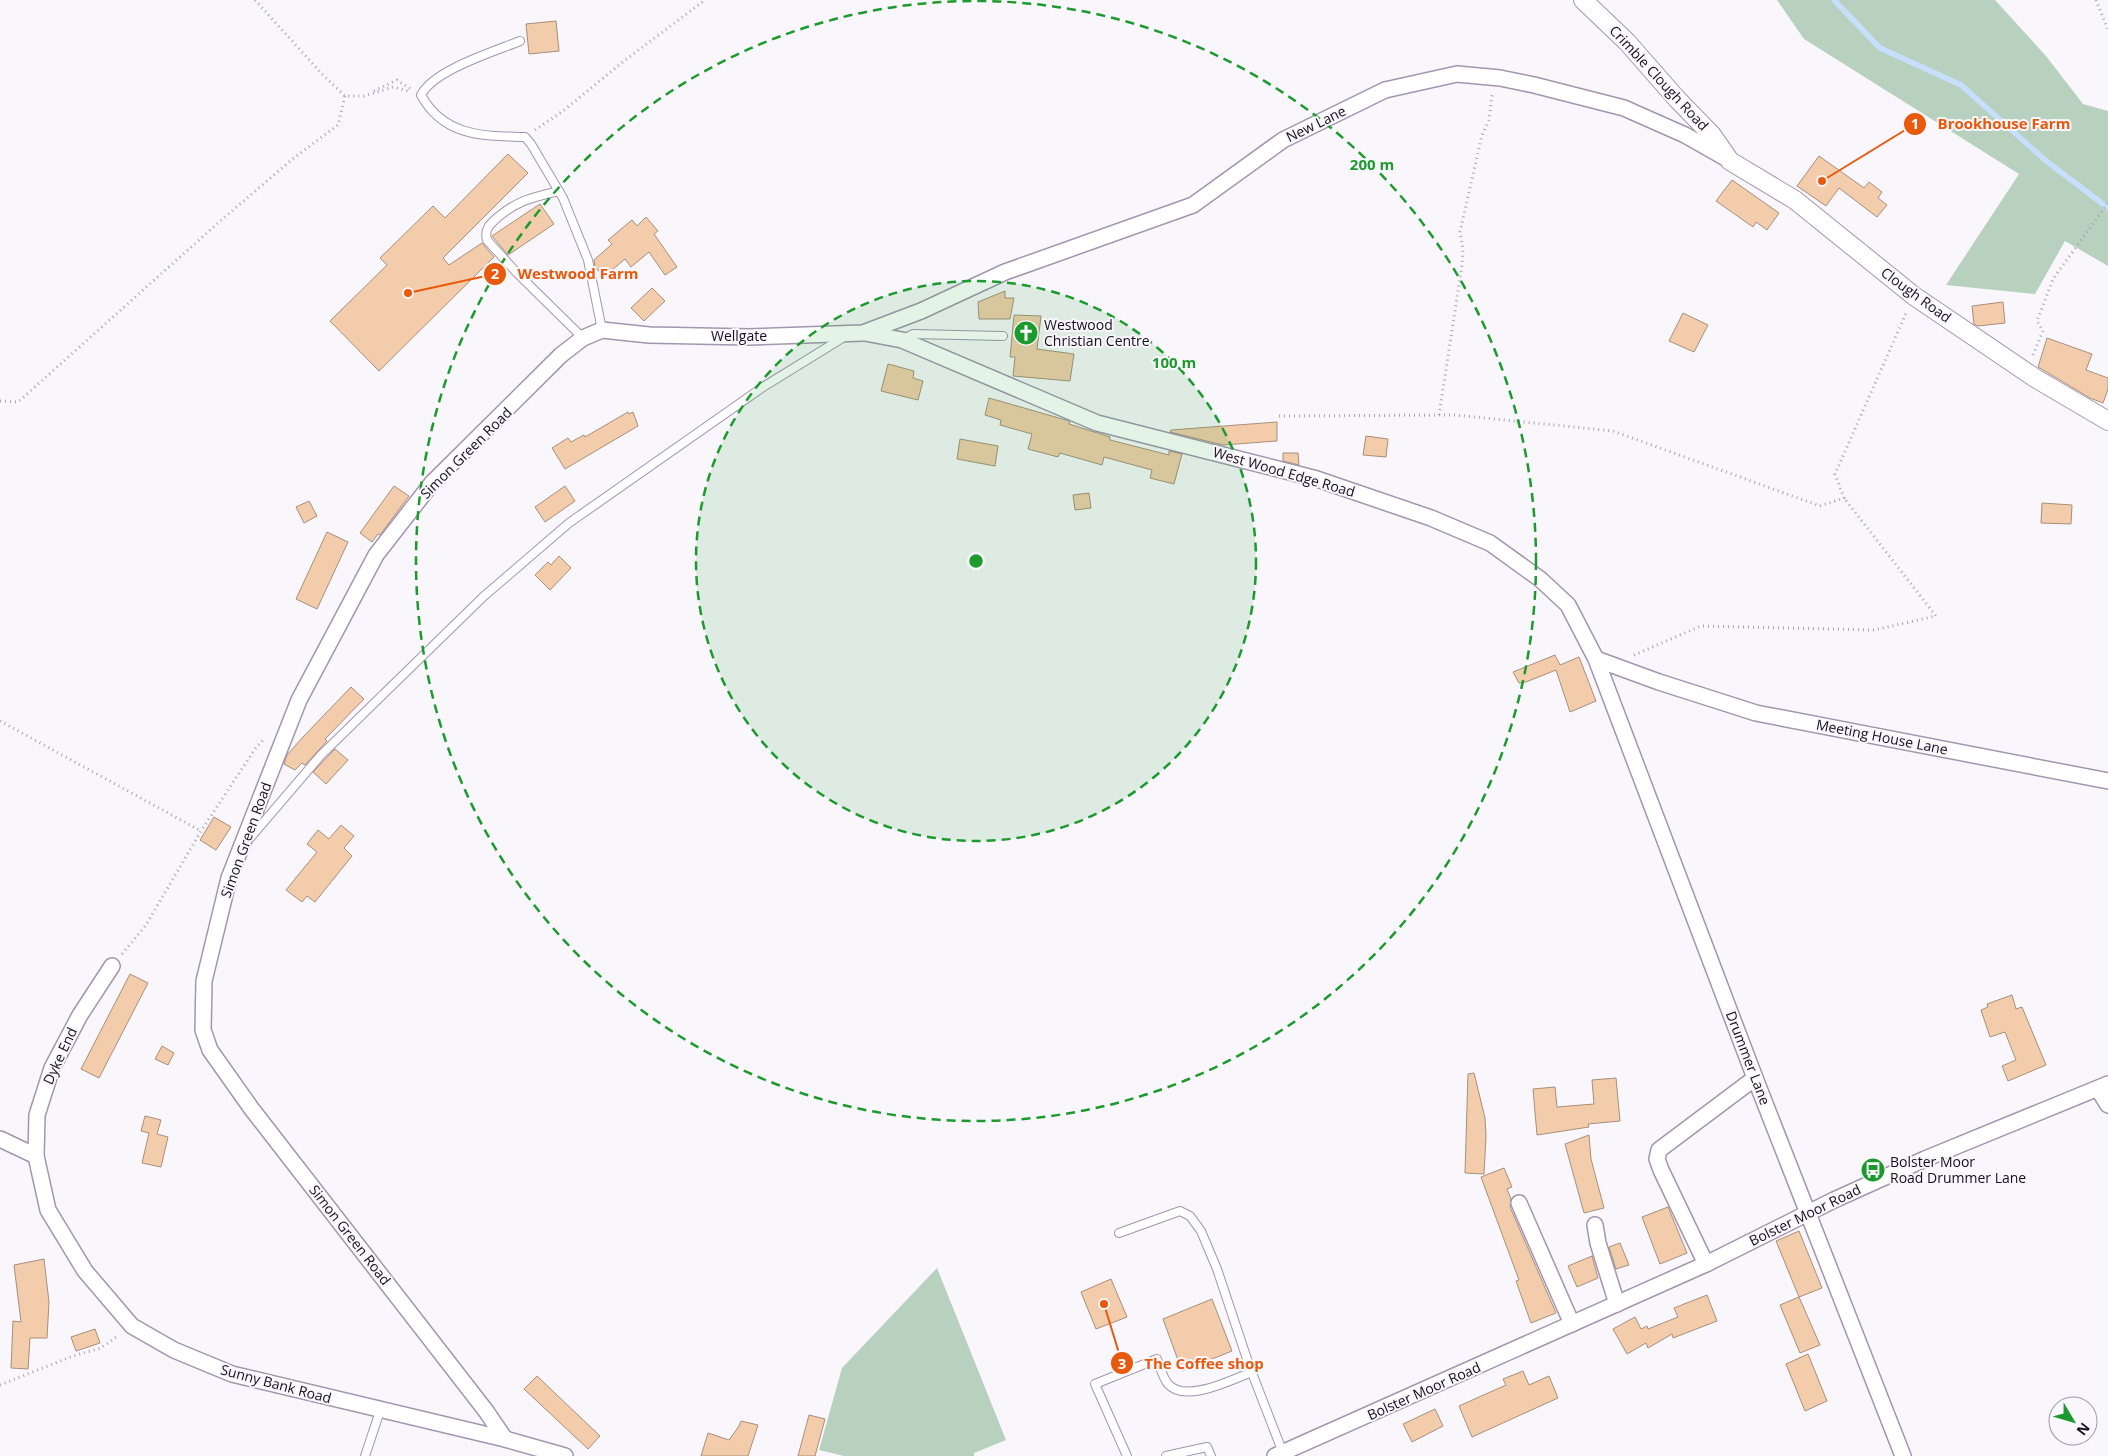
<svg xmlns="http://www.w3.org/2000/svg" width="2108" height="1456" font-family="'Open Sans',sans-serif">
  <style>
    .green { fill: #b8d1be }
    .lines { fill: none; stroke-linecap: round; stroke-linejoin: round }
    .stream { stroke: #c6dffd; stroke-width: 5.5 }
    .building { fill: #f3cdab; stroke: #a78f7b }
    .service-casing { stroke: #a395af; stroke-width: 10 }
    .minor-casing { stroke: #a395af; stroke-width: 18 }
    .tertiary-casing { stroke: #a395af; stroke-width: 20 }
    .path { stroke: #a9a5ac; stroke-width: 3; stroke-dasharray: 1 4; stroke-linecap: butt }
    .service { stroke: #fff; stroke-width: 8 }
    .minor { stroke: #fff; stroke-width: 15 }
    .tertiary { stroke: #fff; stroke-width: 18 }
    .ring { fill: none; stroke: #1c9a2e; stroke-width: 2.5; stroke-dasharray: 9 6 }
    .labels { text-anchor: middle; stroke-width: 4; stroke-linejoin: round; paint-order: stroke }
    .street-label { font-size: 14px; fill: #16101a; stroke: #f9f6fc }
    .poi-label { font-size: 14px; fill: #16101a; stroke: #f9f6fc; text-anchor: start }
    .centre { fill: #1c9a2e; stroke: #f9f6fc; stroke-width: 2.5 }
    .ring-label { font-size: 15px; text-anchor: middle; font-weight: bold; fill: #1c9a2e; stroke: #f9f6fc; stroke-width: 4; stroke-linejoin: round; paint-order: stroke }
    .leader { fill: none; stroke: #e8590c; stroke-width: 2 }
    .callout-dot { fill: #e8590c; stroke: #f9f6fc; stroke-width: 2 }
    .mark-label { font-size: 15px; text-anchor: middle; font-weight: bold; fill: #fff }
    .callout-label { font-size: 15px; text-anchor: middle; font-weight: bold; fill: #e8590c; stroke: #f9f6fc; stroke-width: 4; stroke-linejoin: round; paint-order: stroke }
  </style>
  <rect width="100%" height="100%" fill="#f9f6fc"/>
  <g class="green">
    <path d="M1777,0h218l51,56 37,48 25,7v155l-43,-25 -30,53 -89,-9 73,-111 -215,-135z"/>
    <path d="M937,1268l69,172 -32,13v3h-130l-25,-6 23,-82z"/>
  </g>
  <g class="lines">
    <path class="stream" d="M1834,0l46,48 81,37 84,75 63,48"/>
  </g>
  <g class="building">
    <path d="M556,21l3,30 -30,3 -3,-30z"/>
    <path d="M508,154l20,19 -85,85 6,7 33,-22 12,14 -115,114 -49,-50 57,-56 -7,-7 53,-52 12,12z"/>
    <path d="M1819,156l45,32 5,-6 13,10 -4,6 9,7 -10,12 -38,-29 -13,18 -29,-20z"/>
    <path d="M1732,180l47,33 -12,17 -11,-8 -3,5 -37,-26z"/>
    <path d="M540,204l14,20 -46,31 -16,-19z"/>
    <path d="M646,217l12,14 -4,3 23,33 -12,8 -16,-23 -18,15 -6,-8 -21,18 -9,-10 -1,-7 18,-16 -4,-4 24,-20 5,6z"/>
    <path d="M652,288l13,13 -21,20 -13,-13z"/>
    <path d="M1005,291v7h9l-4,21h-31l-1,-17z"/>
    <path d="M2003,302l2,21 -27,3 -4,-2 -2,-18z"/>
    <path d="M1683,313l25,12 -14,27 -25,-11z"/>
    <path d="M1014,315l27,1 -4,33 37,5 -4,27 -57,-5 2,-19h-5z"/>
    <path d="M2047,338l45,16 -6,16 22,8v11l-5,14 -13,-5 -52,-31z"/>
    <path d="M888,364l26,7 -1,7 10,3 -5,19 -37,-9z"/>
    <path d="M989,398l77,22 4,2 -1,2 41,13v3l59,15v-4l13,3 -8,30 -24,-6 2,-8 -48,-13 -2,8 -42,-12 -2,4 -30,-8 4,-15 -32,-9 1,-5 -16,-5z"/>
    <path d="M628,412l1,2 4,-2 5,14 -73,43 -13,-21 16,-10 3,4 13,-7 1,2z"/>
    <path d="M1277,422v19l-54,4 -53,-13 1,-2z"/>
    <path d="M1366,436l22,3 -2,18 -23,-2z"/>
    <path d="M960,439l38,7 -3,20 -38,-7z"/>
    <path d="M1283,453h15l1,12 -16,-4z"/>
    <path d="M394,486l15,10 -29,39 -2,-1 -6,8 -12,-9z"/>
    <path d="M565,486l10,15 -30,21 -10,-15z"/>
    <path d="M1089,493l2,15 -16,2 -2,-15z"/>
    <path d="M309,501l8,15 -13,7 -8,-16z"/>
    <path d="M2042,503l30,2 -1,19 -30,-1z"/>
    <path d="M327,532l21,10 -31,67 -21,-10z"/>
    <path d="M559,556l12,12 -21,22 -15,-15 13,-13 3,3z"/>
    <path d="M1555,655l5,10 19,-8 17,44 -26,11 -14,-42 -30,12 -7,1 -6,-11z"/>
    <path d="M351,687l13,12 -39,40 2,2 -22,24 -3,-2 -7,7 -11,-6 3,-9 16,-18z"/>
    <path d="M335,749l13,11 -22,24 -13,-12z"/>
    <path d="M214,817l17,10 -15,23 -16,-10z"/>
    <path d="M341,825l13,11 -10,12 8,8 -37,46 -8,-6 -5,6 -16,-12 31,-38 -10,-8 11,-14 11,9z"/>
    <path d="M130,974l18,9 -49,95 -18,-9z"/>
    <path d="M2012,995l4,14 6,-2 24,58 -38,16 -6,-15 14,-6 -11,-28 -15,5 -9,-27 7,-3 -1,-3z"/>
    <path d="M162,1046l12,7 -6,12 -13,-6z"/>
    <path d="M1474,1073l11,45 1,18 -2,38 -19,-1 3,-99z"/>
    <path d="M1616,1078l4,43 -32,3 1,3 -52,8 -4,-46 22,-2 2,20 37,-3 -2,-24z"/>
    <path d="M145,1116l16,4 -4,14 11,3 -7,30 -19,-4 7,-30 -8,-2z"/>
    <path d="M1589,1135l2,24 13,49 -20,5 -19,-69z"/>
    <path d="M1504,1168l8,19 -5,2 4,10 -1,8 46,106 -25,10 -15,-42 3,-1 -38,-103z"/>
    <path d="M1668,1207l19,46 -27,11 -18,-47z"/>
    <path d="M1799,1231l23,57 -23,9 -23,-56z"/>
    <path d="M1620,1243l9,22 -13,4 -7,-22z"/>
    <path d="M1592,1256l6,22 -21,9 -9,-21z"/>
    <path d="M44,1259l5,43 -2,36h-17l-2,31 -17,-1 2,-47 8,1 -7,-57z"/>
    <path d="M1111,1279l16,38 -31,12 -15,-37z"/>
    <path d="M1707,1295l10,26 -44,17 -1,-4 -24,14 -2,-5 -19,11 -14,-25 22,-12 6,12 6,-3 1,3 30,-12 -4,-9z"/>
    <path d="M1799,1297l21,48 -20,8 -20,-48z"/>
    <path d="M1212,1299l20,52 -50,20 -19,-52z"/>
    <path d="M95,1329l5,14 -24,8 -5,-14z"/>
    <path d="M1808,1354l19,47 -22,10 -19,-47z"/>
    <path d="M1523,1371l6,14 20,-9 9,22 -86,39 -13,-31 47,-21 -3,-6z"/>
    <path d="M537,1376l63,60 -12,13 -64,-60z"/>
    <path d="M1435,1409l8,17 -31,16 -9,-18z"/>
    <path d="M809,1415l16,4 -10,37h-17z"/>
    <path d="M741,1421l17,4 -10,31h-47l7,-23 21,7 10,-14z"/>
  </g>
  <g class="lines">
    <defs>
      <g id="service">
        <path d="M520,41c-27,11 -86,29 -99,54 23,42 63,41 104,42l6,7 32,54 25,62 14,70"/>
        <path d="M559,191c-25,6 -41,9 -61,26 -8,7 -14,12 -11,23l30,33 66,65"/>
        <path d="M902,340l11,-6 90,2"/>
        <path d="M250,838l71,-83 162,-158 86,-74 194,-136 81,-50"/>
        <path d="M1119,1233l61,-22 10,5 11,15 16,38 32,96 34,88"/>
        <path d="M365,1456l15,-45"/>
        <path d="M1127,1456l-32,-72 62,-25c3,8 6,19 11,25 17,20 65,-5 84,-12"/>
        <path d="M1166,1456l41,-9 4,9"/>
      </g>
      <g id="minor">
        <path d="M865,333l37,7 195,83 220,56 114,39 59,25 50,36 28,26 28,54 159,419 148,378"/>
        <path d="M1596,659l63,23 97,31 352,68"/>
        <path d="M112,966l-32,49 -28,53 -15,47 -1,41 12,54 37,61 47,55 42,24 58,24 273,65 60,17"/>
        <path d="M2098,1089l10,16"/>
        <path d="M0,1139l36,17"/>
        <path d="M1519,1203l53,121"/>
        <path d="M1595,1225l3,18 19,61"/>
        <path d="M1706,1264l-45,-94 -4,-11 2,-9 96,-72"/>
        <path d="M505,1439l-19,-28 -235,-303 -41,-58 -7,-20 1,-49 25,-103 70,-178 77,-145 56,-72 129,-128 22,-17 19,-8 47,5 100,2 114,-4 58,-22 84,-39 188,-67 90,-65 102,-50 72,-16 43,4 34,7 90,23 61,27 44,25"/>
        <path d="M1275,1456l431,-192 128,-64 91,-41 183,-75"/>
      </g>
      <path id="tertiary" d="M1583,0l44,42 50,57 35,36 18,26 65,39 119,96 121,82 73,43"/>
    </defs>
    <use href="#service" class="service-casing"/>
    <use href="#minor" class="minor-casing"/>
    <use href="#tertiary" class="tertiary-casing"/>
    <g class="path">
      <path d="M255,0l67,74 23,22h19l29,-9 18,5"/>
      <path d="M2096,0l12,30"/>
      <path d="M374,91l23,-11 15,10"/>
      <path d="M535,130l28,-19 61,-50 81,-61"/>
      <path d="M2033,355l10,-24 -6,-10 16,-42 55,-76"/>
      <path d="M0,401l18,1 200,-179 77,-66 43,-32 7,-29"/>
      <path d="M1439,415l23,-150 1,-16 -3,-17 22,-97 7,-15 3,-24 2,-4"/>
      <path d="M1279,416l175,-1 159,16 207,75 24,-8 -9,-24 72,-163"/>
      <path d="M1634,655l67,-29 173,4 62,-14 -92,-118"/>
      <path d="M0,721l201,110"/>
      <path d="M122,954l24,-29 55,-94 54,-82 10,-11"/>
      <path d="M0,1385l73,-29 28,-8 18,-13"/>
    </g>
    <use href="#service" class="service"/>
    <use href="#minor" class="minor"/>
    <use href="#tertiary" class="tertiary"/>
  </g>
  <circle cx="976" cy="561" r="280" fill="#1c9a2e" fill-opacity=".12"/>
  <g class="ring">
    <circle cx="976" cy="561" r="280"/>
    <circle cx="976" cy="561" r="560"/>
  </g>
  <defs>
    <symbol id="church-disc" viewBox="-11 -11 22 22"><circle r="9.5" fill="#1c9a2e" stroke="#f9f6fc"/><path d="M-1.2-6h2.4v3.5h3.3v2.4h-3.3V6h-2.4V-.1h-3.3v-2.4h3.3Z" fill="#fff"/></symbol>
    <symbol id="bus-disc" viewBox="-11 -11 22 22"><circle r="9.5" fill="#1c9a2e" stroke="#f9f6fc"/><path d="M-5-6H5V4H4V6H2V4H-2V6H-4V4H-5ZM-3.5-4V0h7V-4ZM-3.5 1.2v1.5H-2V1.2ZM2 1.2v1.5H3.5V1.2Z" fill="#fff"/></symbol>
  </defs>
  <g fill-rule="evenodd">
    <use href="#church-disc" x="1012" y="319" width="28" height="28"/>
    <use href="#bus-disc" x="1859" y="1156" width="28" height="28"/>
  </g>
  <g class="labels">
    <g class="street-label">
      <text transform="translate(1659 78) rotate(47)" y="5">Crimble Clough Road</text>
      <text transform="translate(1316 124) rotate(-26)" y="5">New Lane</text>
      <text transform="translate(1916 295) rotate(36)" y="5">Clough Road</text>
      <text x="739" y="341">Wellgate</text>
      <text transform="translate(466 453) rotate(-45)" y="5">Simon Green Road</text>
      <text transform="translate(1284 472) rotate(16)" y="5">West Wood Edge Road</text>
      <text transform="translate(1882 737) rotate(11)" y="5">Meeting House Lane</text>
      <text transform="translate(246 840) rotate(-70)" y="5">Simon Green Road</text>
      <text transform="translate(60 1056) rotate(-65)" y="5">Dyke End</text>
      <text transform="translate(1748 1058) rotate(69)" y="5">Drummer Lane</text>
      <text transform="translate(1805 1215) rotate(-26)" y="5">Bolster Moor Road</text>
      <text transform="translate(350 1235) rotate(52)" y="5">Simon Green Road</text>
      <text transform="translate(276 1384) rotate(15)" y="5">Sunny Bank Road</text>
      <text transform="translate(1424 1391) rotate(-24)" y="5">Bolster Moor Road</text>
    </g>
    <g class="poi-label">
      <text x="1044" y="330">Westwood<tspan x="1044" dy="16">Christian Centre</tspan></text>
      <text x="1890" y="1167">Bolster Moor<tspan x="1890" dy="16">Road Drummer Lane</tspan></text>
    </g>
  </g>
  <circle cx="976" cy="561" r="8" class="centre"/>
  <g class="ring-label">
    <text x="1372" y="170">200 m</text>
    <text x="1174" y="368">100 m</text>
  </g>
  <path class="leader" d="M1822 181L1915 124M408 293L495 274M1104 1304L1122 1363"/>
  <g class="callout-dot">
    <circle cx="1822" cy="181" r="5"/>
    <circle cx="408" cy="293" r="5"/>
    <circle cx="1104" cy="1304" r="5"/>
    <circle cx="1915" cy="124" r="12"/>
    <circle cx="495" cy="274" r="12"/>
    <circle cx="1122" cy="1363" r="12"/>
  </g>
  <g class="mark-label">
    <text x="1915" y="129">1</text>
    <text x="495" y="279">2</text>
    <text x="1122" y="1369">3</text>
  </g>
  <g class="callout-label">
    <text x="2004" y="129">Brookhouse Farm</text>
    <text x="578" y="279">Westwood Farm</text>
    <text x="1204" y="1369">The Coffee shop</text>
  </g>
  <g transform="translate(2073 1421) rotate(128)"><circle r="24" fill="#f9f6fc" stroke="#9e9aa2"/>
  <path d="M0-4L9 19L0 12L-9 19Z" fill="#1c9a2e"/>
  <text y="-8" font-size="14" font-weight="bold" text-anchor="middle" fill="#16101a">N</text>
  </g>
</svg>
